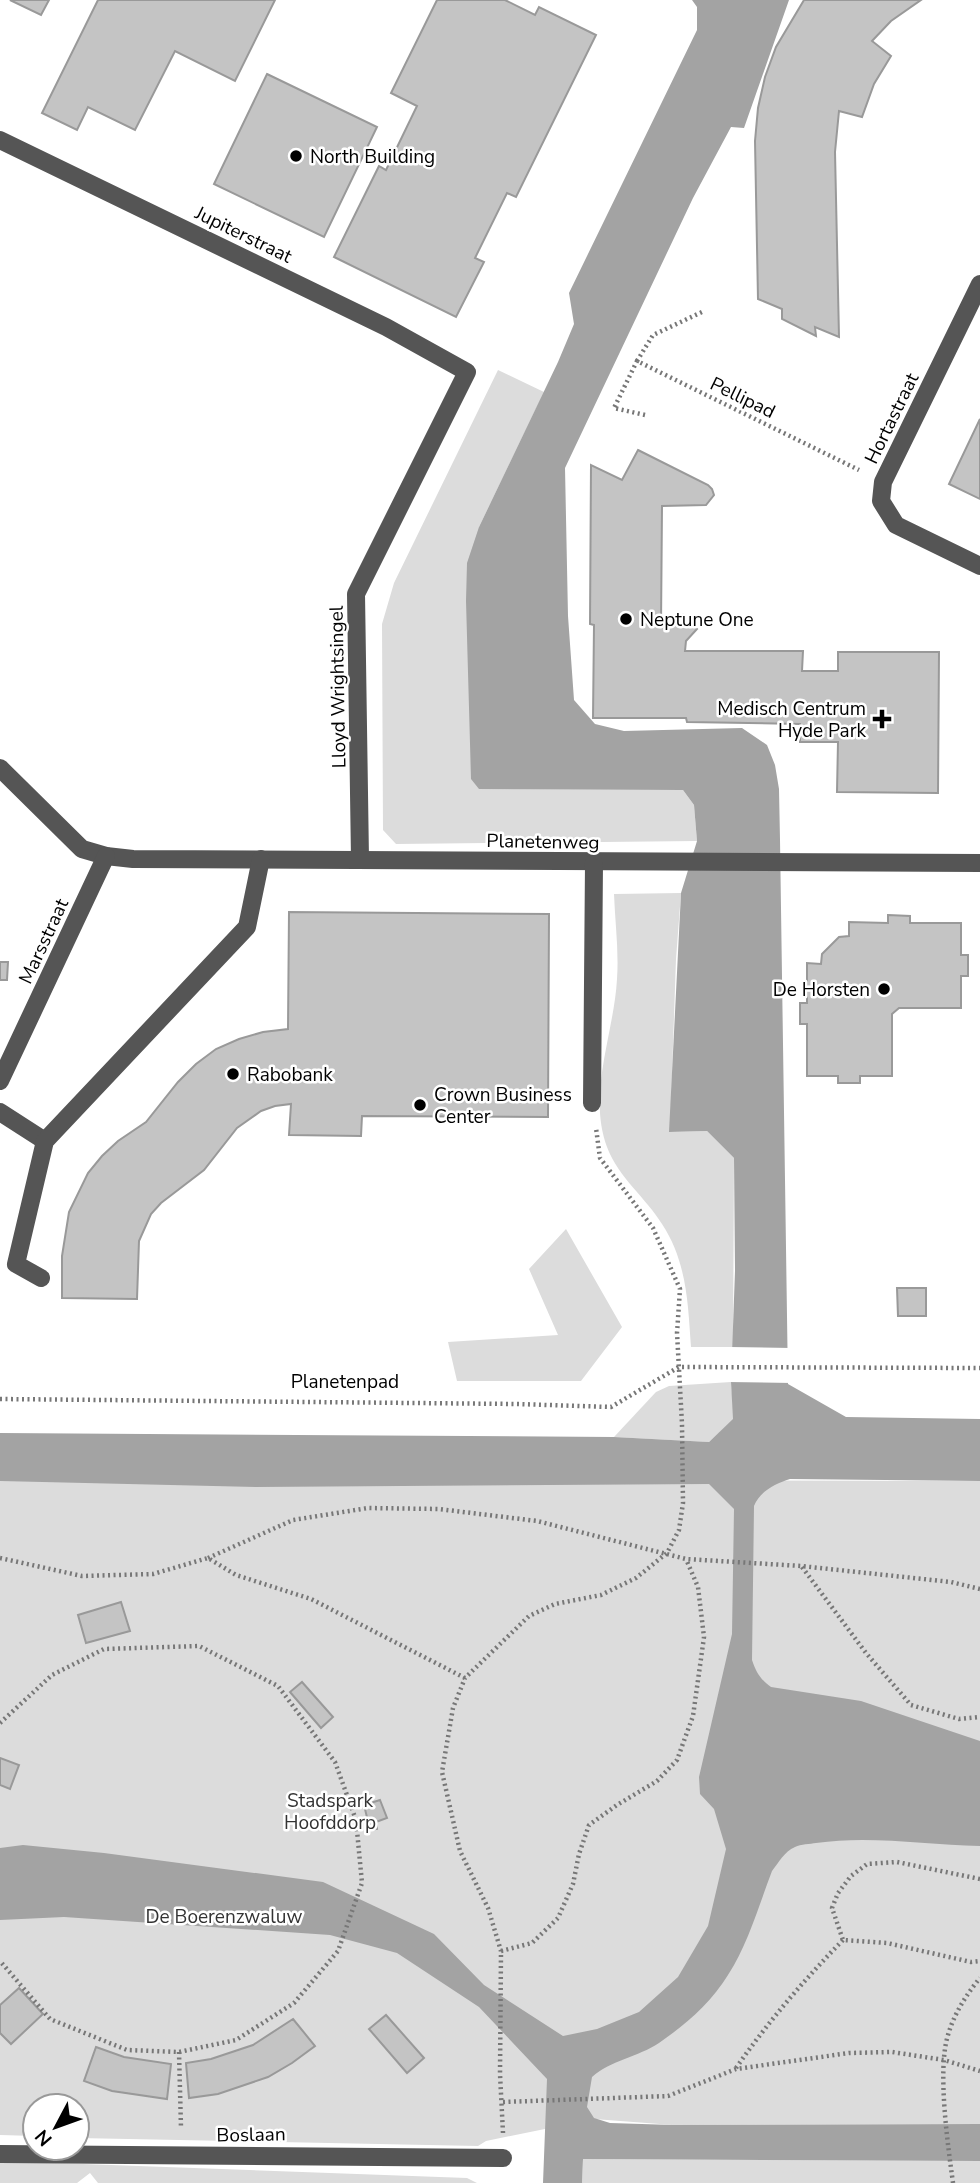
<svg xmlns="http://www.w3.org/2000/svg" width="980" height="2183" font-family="'Nunito Sans',sans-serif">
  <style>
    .green { fill: #dcdcdc }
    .water { fill: #a3a3a3 }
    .pier { fill: #fff }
    .building { fill: #c4c4c4; stroke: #999; stroke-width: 2 }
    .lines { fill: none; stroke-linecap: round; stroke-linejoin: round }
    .path { stroke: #777; stroke-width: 4.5; stroke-dasharray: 2 3.5; stroke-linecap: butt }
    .minor { stroke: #555; stroke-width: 18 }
    .poi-dot { fill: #000; stroke: #fff; stroke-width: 2.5 }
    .labels { text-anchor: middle; stroke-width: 5; stroke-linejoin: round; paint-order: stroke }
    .poi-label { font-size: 19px; fill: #000; stroke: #fff; text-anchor: start }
    .street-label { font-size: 19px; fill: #000; stroke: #fff }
    .park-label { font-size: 19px; fill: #333; stroke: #fff }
  </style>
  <rect width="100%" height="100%" fill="#fff"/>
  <g class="green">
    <path d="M498,370l46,22 -65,135 1,262 203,1 11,15 3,36 -301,3 -13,-14 -1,-206 12,-41z"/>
    <path d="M681,893l-5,66 -6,173 37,-1 27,27 -1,189h-42c-3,-43 -4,-85 -29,-123 -16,-26 -44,-47 -55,-77 -20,-54 7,-113 10,-168 2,-28 -2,-57 -3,-85z"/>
    <path d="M566,1229l56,98 -41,54h-124l-9,-39 110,-7 -29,-66z"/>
    <path d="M731,1382l3,37 -25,23 -95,-5 42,-45 13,-6z"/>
    <path d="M0,1479l980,2v643l-307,1 -79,-6 -108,22 -8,5 -401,-8v-32h-42v30l-35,-1z"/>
    <path d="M583,2159l397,2v22h-398z"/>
    <path d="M0,2161l467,17 10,5h-379l-8,-10 -13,10h-77z"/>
  </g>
  <path class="water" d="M692,0h97l-45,128 -13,-1 -38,71 -128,270 3,148 6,84 21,24 29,7 118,-3 25,17 8,20 4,24 1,51 8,544 58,33 134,2v62l-190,-2c-15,5 -30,12 -36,27l-2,154c4,12 8,19 19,27l90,14 119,40v105c-54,-1 -110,-11 -164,-3 -6,1 -15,1 -21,4 -11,5 -16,15 -23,24 -13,34 -24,73 -44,104 -17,28 -43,50 -69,68 -21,14 -48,17 -67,34l-5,30 7,11 16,5 63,2 307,-1v37l-397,-2 -1,24h-39l4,-104 -68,-72 -82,-54 -67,-18 -266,-18 -64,3v-72l23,-3 81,8 219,29 111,52 50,51 79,51 34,-7 42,-17 39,-35 30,-51 18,-77 -12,-40 -14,-15 -1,-17 33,-143 2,-125 -25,-25 -453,3 -256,-6v-48l614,4 95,5 24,-23 -2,-37 4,-111 -1,-113 -27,-27 -38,1 12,-239 16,-52 -3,-36 -11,-15 -204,-1 -8,-10 -5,-178 1,-38 12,-36 79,-165 16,-38 -5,-31 128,-263v-23z"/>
  <path class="pier" d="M730,1347l61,1 2,35 -65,-1z"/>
  <g class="building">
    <path d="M10,0h39l-8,15z"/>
    <path d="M98,0h177l-40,81 -60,-30 -40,79 -47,-23 -11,23 -35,-17z"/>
    <path d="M437,0h68l30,15 4,-8 57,28 -80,162 -9,-4 -32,65 9,4 -28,55 -122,-60 45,-91 7,4 31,-64 -26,-13z"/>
    <path d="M804,0h117l-30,21 -19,20 19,15 -17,28 -12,33 -23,-6 -4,41 4,185 -24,-10 1,9 -34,-17v-10l-24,-10 -3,-158 3,-33 7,-31 11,-30z"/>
    <path d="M267,74l110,53 -53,110 -110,-53z"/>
    <path d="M980,419v80l-31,-15z"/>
    <path d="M638,450l70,35 4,4 2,6 -8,10 -44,1 -1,120h10l12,-11 14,14 -11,12 -1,10h118l-1,20h36v-19h101l-1,141 -101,-1 1,-50h-38v-18l-113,-2 -1,-4h-93l1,-93 -4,-1 1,-159 31,15z"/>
    <path d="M289,912l260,2 -1,203 -186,-1 -1,20 -72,-1 2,-31 -16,2 -14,5 -24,17 -33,42 -43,33 -10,11 -12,27 -2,58 -75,-1v-42l7,-44 19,-39 14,-17 16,-15 28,-19 32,-40 18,-18 20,-15 23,-10 24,-7 25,-3z"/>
    <path d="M888,915l22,1v7h51v32h7v21h-7v32h-62l-7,6v62h-32v7h-22v-7h-31v-52h-7v-21h7v-40l14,1 1,-10 17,-17 10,-1v-14l39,1z"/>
    <path d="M0,962h8l-1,18h-7z"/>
    <path d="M897,1288h29v28h-28z"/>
    <path d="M121,1602l9,29 -44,12 -8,-28z"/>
    <path d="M302,1682l31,35 -12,11 -31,-36z"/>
    <path d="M0,1758l19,7 -9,24 -10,-4z"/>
    <path d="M380,1800l7,18 -11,4 1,7 -7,1 -6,-25z"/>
    <path d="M19,1988l24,26 -32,30 -11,-11v-28z"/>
    <path d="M386,2015l38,43 -17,15 -38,-44z"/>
    <path d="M293,2019l22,27 -23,17 -24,14 -50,17 -29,4 -3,-35 25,-4 42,-14z"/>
    <path d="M96,2047l28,10 47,7 -4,35 -55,-8 -28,-10z"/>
  </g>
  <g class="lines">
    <g class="path">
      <path d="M637,361l16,-26 49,-23"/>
      <path d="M645,415l-31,-7 23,-47 222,109"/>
      <path d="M0,1399l517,5 94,3 68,-40 301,1"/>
      <path d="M0,1558l82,18 71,-2 55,-16 28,17 75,24 154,79"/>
      <path d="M208,1558l85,-38 75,-12 71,1 98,12 149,38 115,7 150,16 29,7"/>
      <path d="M802,1567l64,86 45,52 48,14 21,-2"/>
      <path d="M0,1723l52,-48 52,-26 95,-3 79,40 57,76 21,58 6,63 -24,68 -44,52 -58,37 -57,12 -52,-2 -77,-31 -50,-58"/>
      <path d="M980,1879l-83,-17 -30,2 -16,12 -13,17 -6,15 11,32 44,3 84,19 9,-1"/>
      <path d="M501,1951l31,-8 26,-25 15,-34 6,-30 10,-29 28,-20 40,-24 20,-21 16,-44 11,-79 -6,-50 -12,-28"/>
      <path d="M179,2052l2,76"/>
      <path d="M736,2068c32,-46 68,-88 107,-128"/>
      <path d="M503,2102l165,-6 68,-27 113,-16 43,-1 52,8 36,11"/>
      <path d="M503,2133l-3,-59 1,-123 -13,-43 -28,-57 -18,-79 11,-64 12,-30 64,-62 26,-12 46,-9 35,-17 31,-25 12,-23 4,-27 -1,-79 -5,-91 3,-44 -27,-61 -53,-70 -4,-30"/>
      <path d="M953,2183c-5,-37 -16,-113 -5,-148 6,-21 18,-40 32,-57"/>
    </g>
    <g class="minor">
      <path d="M0,140l386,187 81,45 -111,222 4,265"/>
      <path d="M980,284l-97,198 -2,19 15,24 84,41"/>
      <path d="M0,768l82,81 24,7 27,3 847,4"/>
      <path d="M0,1081l106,-225"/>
      <path d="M592,1103l2,-240"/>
      <path d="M0,1112l45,29"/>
      <path d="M41,1278l-25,-14 29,-123 202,-214 14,-68"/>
      <path d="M0,2154l503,4"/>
    </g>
  </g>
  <g class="poi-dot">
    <circle cx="296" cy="156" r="7"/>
    <circle cx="626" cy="619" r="7"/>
    <path d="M878.5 708.5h7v7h7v7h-7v7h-7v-7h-7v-7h7z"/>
    <circle cx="884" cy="989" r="7"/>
    <circle cx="233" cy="1074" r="7"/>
    <circle cx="420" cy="1105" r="7"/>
  </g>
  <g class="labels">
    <g class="poi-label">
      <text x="310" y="163">North Building</text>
      <text x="640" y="626">Neptune One</text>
      <text x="866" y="715" text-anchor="end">Medisch Centrum<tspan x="866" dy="22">Hyde Park</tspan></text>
      <text x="870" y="996" text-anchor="end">De Horsten</text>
      <text x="247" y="1081">Rabobank</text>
      <text x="434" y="1101">Crown Business<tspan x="434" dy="22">Center</tspan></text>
    </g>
    <g class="street-label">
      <text transform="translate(244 234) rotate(26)" y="7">Jupiterstraat</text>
      <text transform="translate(743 397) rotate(26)" y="7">Pellipad</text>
      <text transform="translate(891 418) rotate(-64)" y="7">Hortastraat</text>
      <text transform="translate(337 687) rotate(-91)" y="7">Lloyd Wrightsingel</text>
      <text transform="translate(543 841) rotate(1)" y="7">Planetenweg</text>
      <text transform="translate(43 941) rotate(-65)" y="7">Marsstraat</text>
      <text x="345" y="1388">Planetenpad</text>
      <text transform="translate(251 2134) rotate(-1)" y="7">Boslaan</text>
    </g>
    <g class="park-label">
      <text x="330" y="1807">Stadspark<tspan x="330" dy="22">Hoofddorp</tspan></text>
      <text x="224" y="1923">De Boerenzwaluw</text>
    </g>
  </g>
  <g transform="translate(56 2127) rotate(229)"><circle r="33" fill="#ffffff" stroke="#999999" stroke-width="2"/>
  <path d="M0-5L12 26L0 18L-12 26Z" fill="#000000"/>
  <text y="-10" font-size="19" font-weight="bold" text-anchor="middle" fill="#000000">N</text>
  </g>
</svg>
